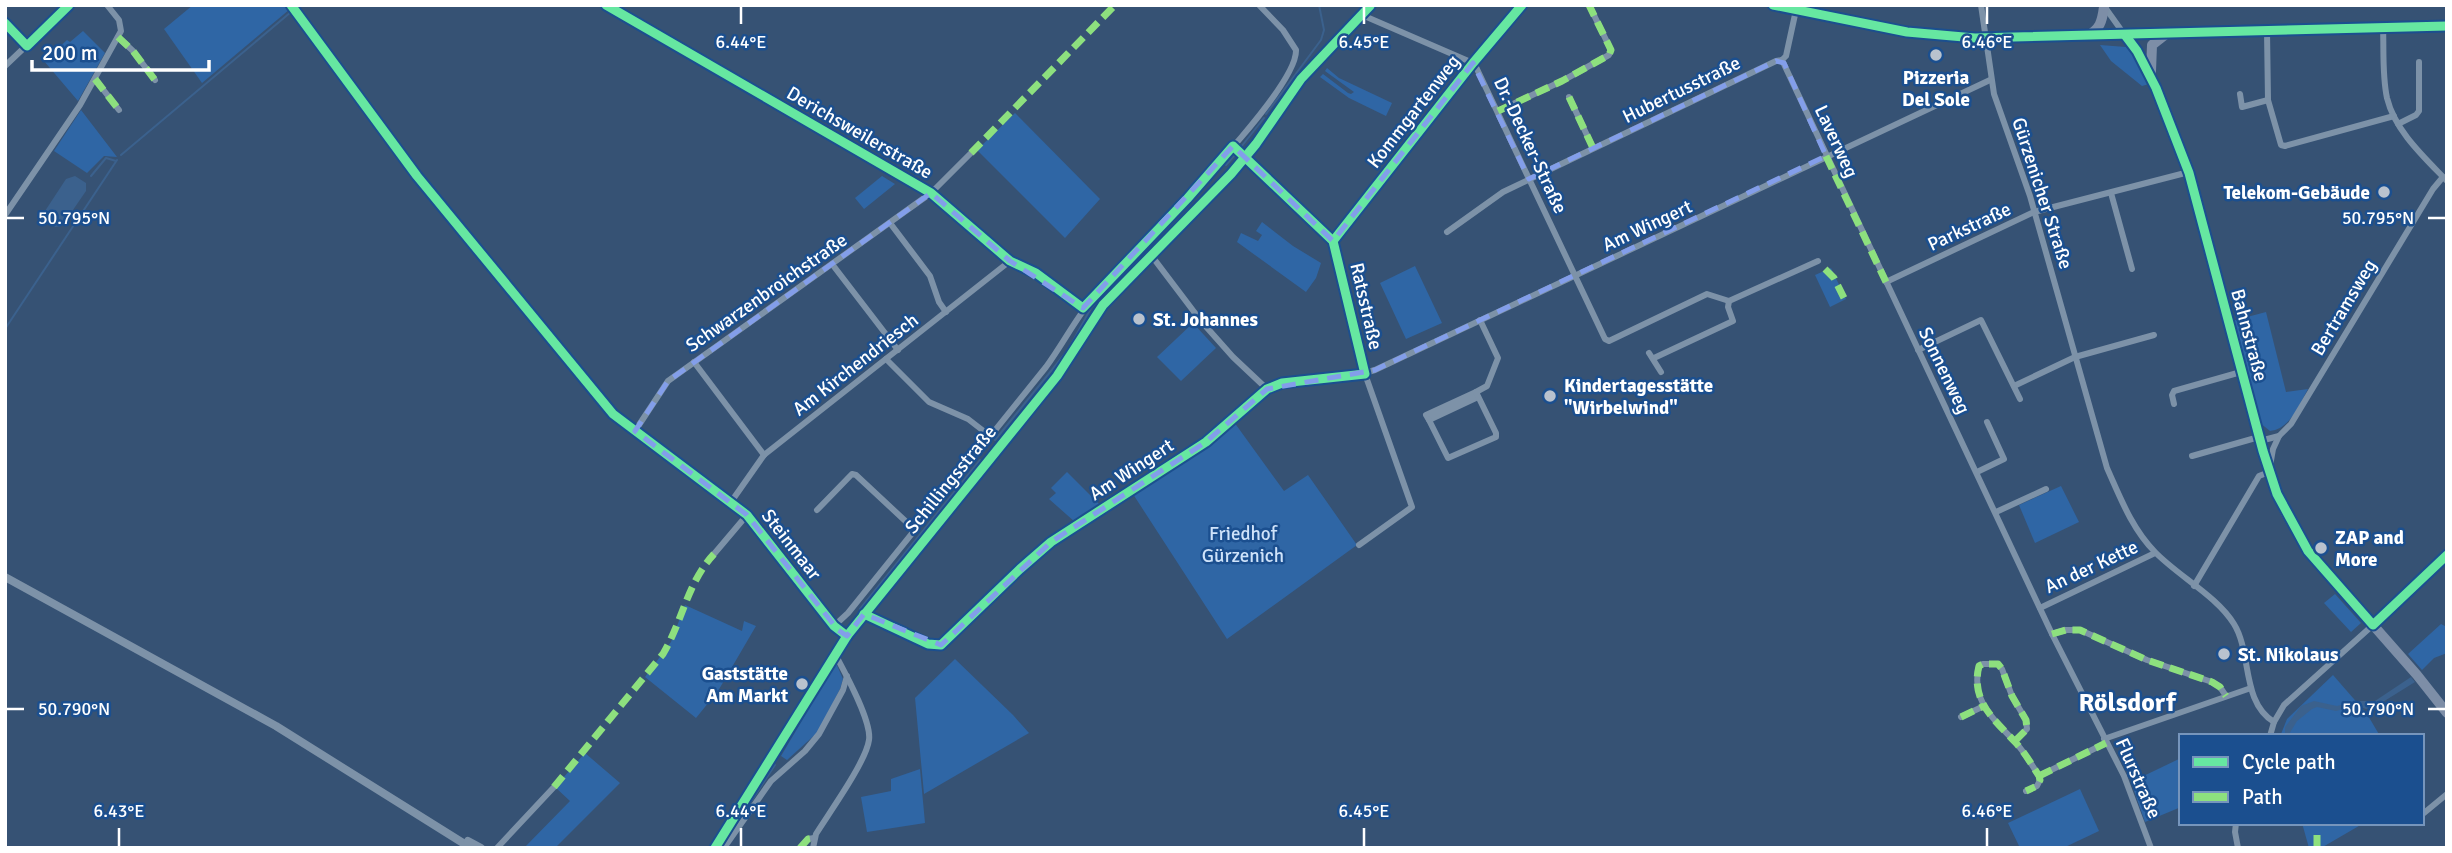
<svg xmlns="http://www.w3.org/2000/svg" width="2452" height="853" font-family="Signika,sans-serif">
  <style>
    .green { fill: #2f66a5 }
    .water { fill: #3b618d }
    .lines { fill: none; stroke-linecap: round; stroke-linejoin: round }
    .stream { stroke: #3b618d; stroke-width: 2 }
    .minor { stroke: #7d92a8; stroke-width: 6 }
    .tertiary { stroke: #7d92a8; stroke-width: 8 }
    .secondary { stroke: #798da4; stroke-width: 9 }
    .primary { stroke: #7d8ea7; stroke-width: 10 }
    .quiet { stroke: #8de07e; stroke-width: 7; stroke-dasharray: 14 7; stroke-linecap: butt }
    .cycleway-casing { stroke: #1b4f8f; stroke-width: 13 }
    .cycleway { stroke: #66e7a1; stroke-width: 9 }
    .marked { fill: none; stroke: #839eea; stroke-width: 5; stroke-dasharray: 14 9; stroke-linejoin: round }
    .ticks { fill: none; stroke: #fff; stroke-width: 2.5 }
    .poi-dot { fill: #b9c2ce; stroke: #1b4f8f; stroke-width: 2.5 }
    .labels { text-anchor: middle; stroke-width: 5; stroke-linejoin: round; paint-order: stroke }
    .poi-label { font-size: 19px; font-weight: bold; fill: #fff; stroke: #1b4f8f; text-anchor: start }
    .street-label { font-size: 19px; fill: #fff; stroke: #1b4f8f }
    .park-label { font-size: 19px; fill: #cfe3fa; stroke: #1b4f8f }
    .district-label { font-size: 26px; font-weight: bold; fill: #fff; stroke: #1b4f8f }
    .ticks-label { font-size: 18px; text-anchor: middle; fill: #fff; stroke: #1b4f8f; stroke-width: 5; stroke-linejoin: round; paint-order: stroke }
  </style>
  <rect width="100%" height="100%" fill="#365274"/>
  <g class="green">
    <path d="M193,5h95l2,4 -88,74 -38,-54z"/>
    <path d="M83,31l22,22 -27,48 -34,-40 23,-21 3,2z"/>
    <path d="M2100,45l26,2 7,8 16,29 -7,2 -31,-25z"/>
    <path d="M1327,68l12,10 53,25 -6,13 -37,-18 -29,-21 3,-3 25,19 3,1 3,-2 -29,-21z"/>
    <path d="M81,110l36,47 -13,-1 -17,17 -33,-22z"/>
    <path d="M1015,113l85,86 -35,39 -88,-88z"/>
    <path d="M882,176l13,8 -31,25 -9,-11z"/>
    <path d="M1262,222l31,24 28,17 -5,15 -10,14 -69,-50 4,-9 17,8 4,-6 -6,-4z"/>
    <path d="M1415,266l27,57 -36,16 -26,-56z"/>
    <path d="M1831,268l15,31 -16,8 -15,-32z"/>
    <path d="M2266,312l20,80 22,-3c-9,16 -18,40 -38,42l-10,-8 -28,-102z"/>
    <path d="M1193,323l23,25 -35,33 -24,-24z"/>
    <path d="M1234,422l50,69 24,-16 49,70 -130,94 -96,-148 80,-49z"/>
    <path d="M1067,472l33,33 -25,17 -26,-23 7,-6 -5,-5z"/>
    <path d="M2061,486l18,36 -44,21 -16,-38z"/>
    <path d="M2335,594l26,29 -10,9 -27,-29z"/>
    <path d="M685,605l57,26 2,-10 12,5 -38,65 -22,27 -51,-41 26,-35z"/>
    <path d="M2441,624l6,3v26l-13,5 -12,12 -14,-16z"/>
    <path d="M955,659l58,56 16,18 -105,61 -9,-96z"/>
    <path d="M836,663l7,16 -3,10 -22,43 -31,28 -6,-4z"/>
    <path d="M2333,675l34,39 13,22h-91l-8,-2 6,-15z"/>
    <path d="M585,753l35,30 -65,65h-31l46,-47 -15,-14z"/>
    <path d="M2181,758v49l-36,15 -14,-40z"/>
    <path d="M920,769l5,54 -58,9 -6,-35 30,-6v-12z"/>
    <path d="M2080,789l19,42 -36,17h-43l-12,-25z"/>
    <path d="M2302,823h62l-43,25h-12z"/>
  </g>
  <g class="water">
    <path d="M75,176l11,7v8l-24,35 -7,1 -10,-11v-5l21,-32z"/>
    <path d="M2411,677l4,5 -37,23 -12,4 -8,-3 -22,5 -19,-4 -5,2 -15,12 -9,15h-3v-9l16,-21 13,-5 23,5 18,-5h20z"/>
  </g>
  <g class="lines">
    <g class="stream">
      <path d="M296,7l2,-2"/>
      <path d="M1266,114l55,-74 3,-10 -5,-25"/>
      <path d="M1241,147l23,-29"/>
      <path d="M121,155l170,-143"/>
      <path d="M1226,165l8,-9"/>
      <path d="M91,176l15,-18 10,3"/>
      <path d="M5,329l112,-169"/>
      <path d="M995,440l73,-90 23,-42 119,-127"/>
      <path d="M860,609l120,-149"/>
      <path d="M729,835l46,-70"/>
    </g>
    <g class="minor">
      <path d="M606,5l325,188 79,68 26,12 47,35"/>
      <path d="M1981,5l13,89 36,102 77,272c13,29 25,61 48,84 23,24 62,44 79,72 18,29 7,78 40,98"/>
      <path d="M2104,6l20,28"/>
      <path d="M1796,10l-10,46 -4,4 270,574 72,142 27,72"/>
      <path d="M1362,15l111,48 3,4 129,272 4,2 98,-47 22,7 89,-40"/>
      <path d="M5,23l22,23"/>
      <path d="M2383,27c1,23 -1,48 4,71 8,33 37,59 60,83"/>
      <path d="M2267,31l1,69 13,45 4,1 109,-30"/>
      <path d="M118,37l15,14 22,29"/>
      <path d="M5,66l64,-61"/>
      <path d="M95,79l24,31"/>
      <path d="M2240,94l2,13 26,-7"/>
      <path d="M1569,97l24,51"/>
      <path d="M1498,111l64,-30 47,-26 2,-5 -22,-45"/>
      <path d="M2398,124l18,-9 3,-4v-49"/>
      <path d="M1233,146l100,95 32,133 47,133 -53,38"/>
      <path d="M2111,193l21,76"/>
      <path d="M5,215l75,-110 41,-74 -2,-11 -12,-15"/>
      <path d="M890,223l40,53 9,26 7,10"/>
      <path d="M1447,232l56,-40 273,-131 6,-1"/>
      <path d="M1333,241l140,-178 49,-58"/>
      <path d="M1151,255l50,66 32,36 34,32"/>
      <path d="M832,264l66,86"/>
      <path d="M1886,282l148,-70 155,-40"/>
      <path d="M1918,350l63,-30 39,79"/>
      <path d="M1649,353l12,19"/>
      <path d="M1654,358l79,-37 -5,-14 1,-6"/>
      <path d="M886,359l43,43 39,17 22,17"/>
      <path d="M694,362l70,93"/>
      <path d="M2014,386l61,-29 79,-22"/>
      <path d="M1476,392l-50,23 3,5 49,-23"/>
      <path d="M2174,404l-2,-9 2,-4 67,-19"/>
      <path d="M1429,420l19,38 48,-21v-4l-20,-41 11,-6 11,-28 -18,-38"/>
      <path d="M2260,441l19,-5 12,-12 142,-235 10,-12"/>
      <path d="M2192,456l67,-19"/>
      <path d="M1977,472l27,-13 -17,-37"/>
      <path d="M731,502l33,-47 246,-194"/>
      <path d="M817,510l35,-36 4,1 59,55"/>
      <path d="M1996,512l50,-23"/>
      <path d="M714,554l33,-39"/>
      <path d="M2194,586l65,-110 10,-4 4,-23 6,-13"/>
      <path d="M2040,608l115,-55"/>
      <path d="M864,614l64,30 13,1 79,-76 31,-27 155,-100 61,-53 15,-6 72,-7 21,-6 615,-290"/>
      <path d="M834,626l14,-13 198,-246c19,-26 33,-55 55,-79 34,-39 197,-195 195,-238l-13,-20 -24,-25"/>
      <path d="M2052,634l14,-4h14l67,30 65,22 8,5 6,9"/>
      <path d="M847,636l-13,-10 -87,-111 -112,-84 33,-50 263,-188 40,-40"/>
      <path d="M1961,717l23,-11"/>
      <path d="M2270,736l4,-14 10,-17 89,-80"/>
      <path d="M2104,739l147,-51"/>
      <path d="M2015,741l12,-12 -1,-9 -14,-24 -10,-27 -4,-5h-15l-4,2c-9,36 17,55 37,77 9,10 16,22 23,33l1,4 -3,6 -11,5"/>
      <path d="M2039,776l67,-33"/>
      <path d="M2424,813l23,-19"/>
      <path d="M2236,823l-1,9 3,16"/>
      <path d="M716,847l10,-2 45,-64 34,-30 14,-17 24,-44 4,-14"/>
      <path d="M497,848l57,-61"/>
      <path d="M800,848l8,-9 6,-1"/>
      <path d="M813,848l3,-14c13,-21 50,-72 53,-94 3,-19 -25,-69 -34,-86"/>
    </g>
    <g class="tertiary">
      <path d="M5,577l271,149 195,122"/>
      <path d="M2373,625l74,-70"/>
      <path d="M468,841l13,7"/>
    </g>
    <path class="secondary" d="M715,848l132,-212 210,-260 46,-71 128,-131 25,-30 45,-65 70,-74"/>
    <g class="primary">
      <path d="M1773,5l134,27 68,6 472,-12"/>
      <path d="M2125,35l12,16 19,37 33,85 71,268 17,53 9,19 22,38 109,124 30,38"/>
      <path d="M2087,36c13,-7 15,-14 17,-29"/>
      <path d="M2151,71l1,-26 14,-11"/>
    </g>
    <g class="quiet">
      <path d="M118,37l15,14 22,29"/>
      <path d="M95,79l24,31"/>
      <path d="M1569,97l24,51"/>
      <path d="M1498,111l64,-30 47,-26 2,-5 -22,-45"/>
      <path d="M971,153l144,-148"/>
      <path d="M1826,156l60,126"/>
      <path d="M1825,269l9,9 11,22"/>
      <path d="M2052,634l14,-4h14l67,30 65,22 8,5 6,9"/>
      <path d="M1961,717l23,-11"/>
      <path d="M2015,741l12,-12 -1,-9 -14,-24 -10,-27 -4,-5h-15l-4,2c-9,36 17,55 37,77 9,10 16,22 23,33l1,4 -3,6 -11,5"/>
      <path d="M2039,776l67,-33"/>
      <path d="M554,787l109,-133c20,-34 24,-71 51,-100"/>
      <path d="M800,848l8,-9 6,-1"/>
      <path d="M2317,848v-13"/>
    </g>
    <defs>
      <g id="cycleway">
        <path d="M291,5l126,171 196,238 134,101 87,111 13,10"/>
        <path d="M606,5l325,188 79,68 26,12 47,35 104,-109 46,-53 100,95 32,133 -83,9 -15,6 -61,53 -155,100 -31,27 -79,76 -13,-1 -64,-30"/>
        <path d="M1773,5l134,27 68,6 472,-12"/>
        <path d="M5,23l22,23 42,-41"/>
        <path d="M2125,35l12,16 19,37 33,85 74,278 14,43 31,57 65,74 74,-70"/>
        <path d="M1333,241l140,-178 49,-58"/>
        <path d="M715,848l132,-212 210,-260 46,-71 128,-131 25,-30 45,-65 69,-73"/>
      </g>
    </defs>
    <use href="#cycleway" class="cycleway-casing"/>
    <use href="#cycleway" class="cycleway"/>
  </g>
  <path class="marked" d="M1776,61l8,2 42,93 -451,214 -108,19 -61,53 -155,100 -110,103 -77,-31 -17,22 -9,-6 -91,-115 -112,-84 33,-50 263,-188 79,68 73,47 150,-162 100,95 140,-178 56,116z"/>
  <path class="ticks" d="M741,7v17M1364,7v17M1987,7v17M7,218h17M2428,218h17M7,709h17M2428,709h17M119,828v18M741,828v18M1364,828v18M1987,828v18"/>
  <g class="poi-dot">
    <circle cx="1936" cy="55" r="7"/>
    <circle cx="2384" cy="192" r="7"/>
    <circle cx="1139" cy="319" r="7"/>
    <circle cx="1550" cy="396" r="7"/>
    <circle cx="2321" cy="548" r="7"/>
    <circle cx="2224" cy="654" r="7"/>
    <circle cx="802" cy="684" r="7"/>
  </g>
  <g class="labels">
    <g class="poi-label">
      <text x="1936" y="84" text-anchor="middle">Pizzeria<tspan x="1936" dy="22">Del Sole</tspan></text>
      <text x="2370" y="199" text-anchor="end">Telekom-Gebäude</text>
      <text x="1153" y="326">St. Johannes</text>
      <text x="1564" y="392">Kindertagesstätte<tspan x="1564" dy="22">"Wirbelwind"</tspan></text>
      <text x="2335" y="544">ZAP and<tspan x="2335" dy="22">More</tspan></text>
      <text x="2238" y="661">St. Nikolaus</text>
      <text x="788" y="680" text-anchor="end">Gaststätte<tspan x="788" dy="22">Am Markt</tspan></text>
    </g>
    <g class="street-label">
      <text transform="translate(1681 89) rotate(-26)" y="7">Hubertusstraße</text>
      <text transform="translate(1413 111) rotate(-52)" y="7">Kommgartenweg</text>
      <text transform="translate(860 132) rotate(30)" y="7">Derichsweilerstraße</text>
      <text transform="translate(1837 141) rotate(65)" y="7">Laverweg</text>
      <text transform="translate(1531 145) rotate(65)" y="7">Dr.-Decker-Straße</text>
      <text transform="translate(2043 193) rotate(72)" y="7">Gürzenicher Straße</text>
      <text transform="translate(1647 225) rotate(-25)" y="7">Am Wingert</text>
      <text transform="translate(1969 226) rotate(-25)" y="7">Parkstraße</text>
      <text transform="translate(766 292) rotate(-35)" y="7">Schwarzenbroichstraße</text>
      <text transform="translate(1367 306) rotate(77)" y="7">Ratsstraße</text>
      <text transform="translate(2343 307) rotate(-59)" y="7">Bertramsweg</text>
      <text transform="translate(2250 335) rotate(75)" y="7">Bahnstraße</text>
      <text transform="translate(855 364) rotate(-38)" y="7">Am Kirchendriesch</text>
      <text transform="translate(1945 370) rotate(64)" y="7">Sonnenweg</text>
      <text transform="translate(1131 469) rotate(-33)" y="7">Am Wingert</text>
      <text transform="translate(950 479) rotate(-51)" y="7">Schillingsstraße</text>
      <text transform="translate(792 544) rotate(52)" y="7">Steinmaar</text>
      <text transform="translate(2091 566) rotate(-25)" y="7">An der Kette</text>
      <text transform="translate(2139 778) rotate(66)" y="7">Flurstraße</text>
    </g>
    <g class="park-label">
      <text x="1243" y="540">Friedhof<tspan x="1243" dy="22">Gürzenich</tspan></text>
    </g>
    <g class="district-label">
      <text x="2127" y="711">Rölsdorf</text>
    </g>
  </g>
  <g class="ticks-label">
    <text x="741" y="48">6.44°E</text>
    <text x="1364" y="48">6.45°E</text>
    <text x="1987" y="48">6.46°E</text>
    <text x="74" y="224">50.795°N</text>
    <text x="2378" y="224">50.795°N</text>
    <text x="74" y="715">50.790°N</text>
    <text x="2378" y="715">50.790°N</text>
    <text x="119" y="817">6.43°E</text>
    <text x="741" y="817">6.44°E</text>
    <text x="1364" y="817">6.45°E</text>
    <text x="1987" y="817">6.46°E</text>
  </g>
  <rect width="2452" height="853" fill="none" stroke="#ffffff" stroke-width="14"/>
  <rect x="2179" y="734" width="245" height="91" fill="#1b4f8f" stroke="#7695bc" stroke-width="2"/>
  <rect x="2193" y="757" width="35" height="10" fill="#66e7a1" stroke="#7695bc" stroke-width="2"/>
  <text x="2242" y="769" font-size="21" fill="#ffffff">Cycle path</text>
  <rect x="2193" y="792" width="35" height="10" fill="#8de07e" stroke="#7695bc" stroke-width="2"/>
  <text x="2242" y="804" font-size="21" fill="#ffffff">Path</text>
  <path d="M32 60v10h177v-10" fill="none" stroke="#ffffff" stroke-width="3.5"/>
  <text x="42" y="60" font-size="21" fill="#ffffff" stroke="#1b4f8f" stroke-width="5" paint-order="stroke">200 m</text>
</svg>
